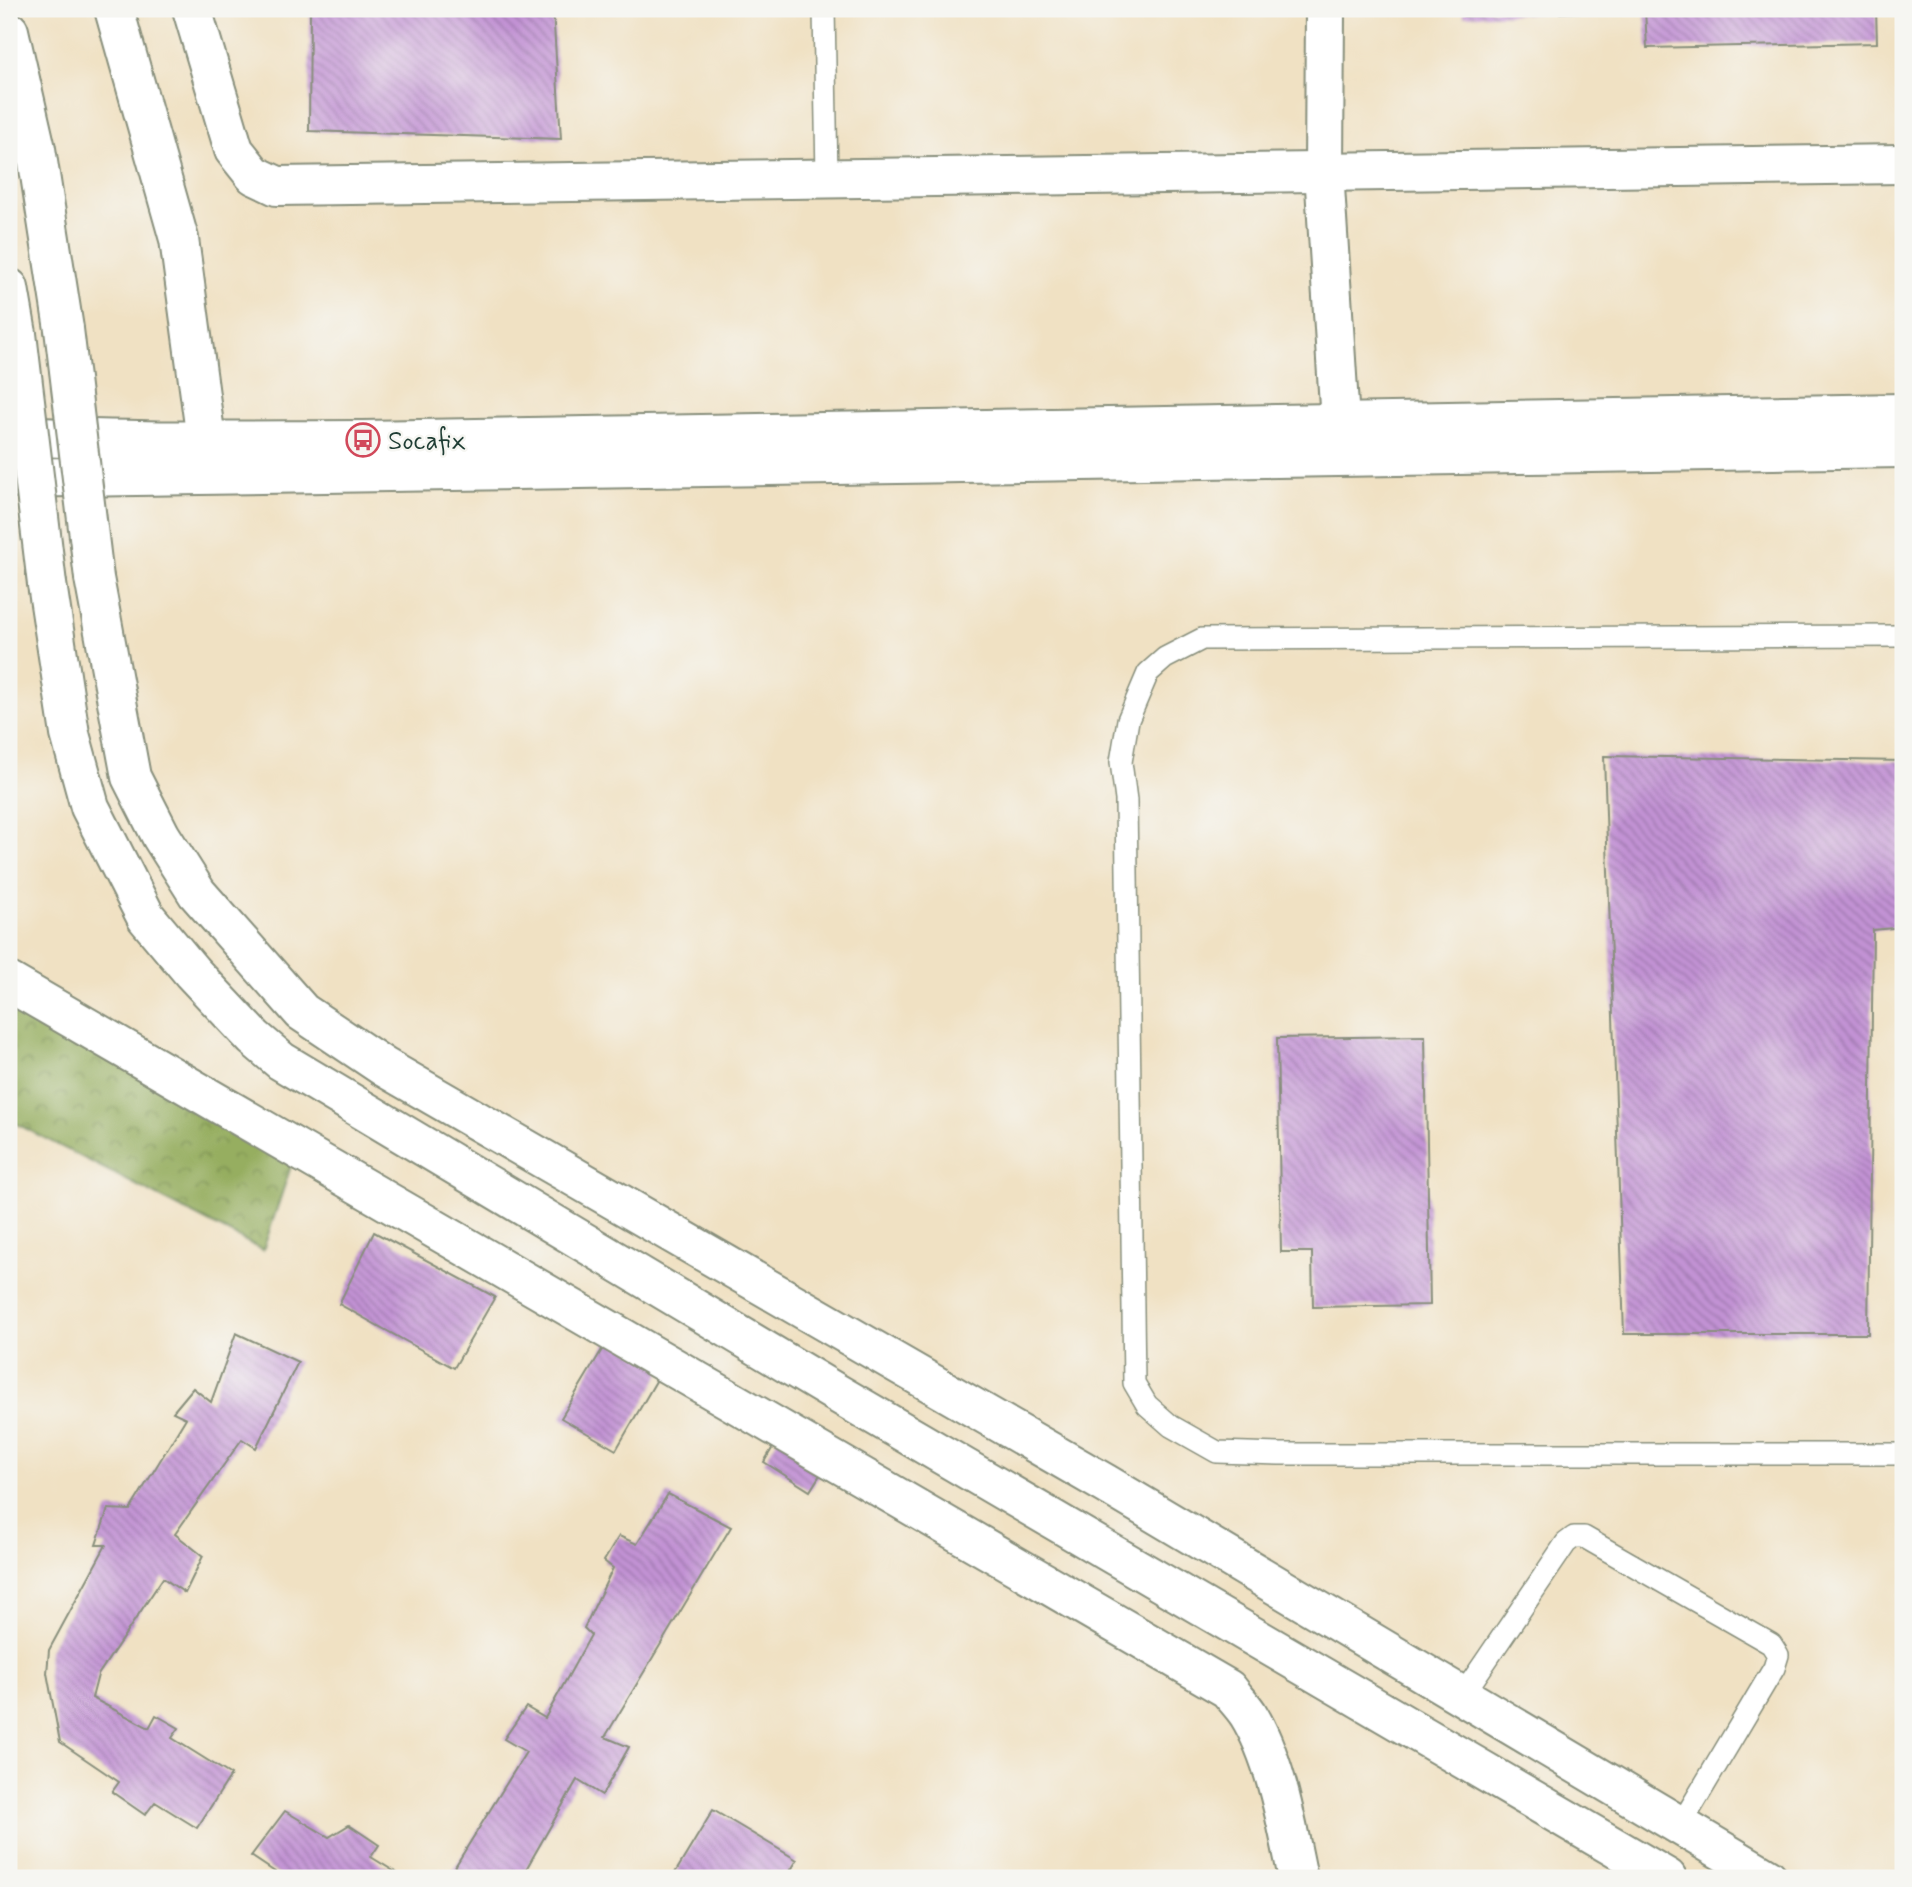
<svg xmlns="http://www.w3.org/2000/svg" width="1912" height="1887" font-family="Mynerve,sans-serif">
  <style>
    .forest { fill: url(#forest-crowns); stroke: #5a764a; stroke-width: 2 }
    .building { fill: url(#building-back-hatch) }
    .lines { fill: none; stroke-linecap: round; stroke-linejoin: round }
    .service-casing { stroke: #888f7c; stroke-width: 24 }
    .minor-casing { stroke: #888f7c; stroke-width: 42 }
    .tertiary-casing { stroke: #888f7c; stroke-width: 42 }
    .service { stroke: #fff; stroke-width: 21 }
    .minor { stroke: #fff; stroke-width: 38 }
    .tertiary { stroke: #fff; stroke-width: 38 }
    .minor-bridge-casing { stroke: #888f7c; stroke-width: 42; stroke-linecap: butt }
    .minor-bridge { stroke: #fff; stroke-width: 38 }
    .labels { text-anchor: middle; stroke-width: 5; stroke-linejoin: round; paint-order: stroke }
    .poi-label { font-size: 26px; fill: #1f3d34; stroke: #f6f6f2; text-anchor: start }
  </style>
  <defs>
    <pattern id="forest-crowns" width="20" height="18" patternUnits="userSpaceOnUse" patternTransform="scale(1.75)"><rect width="20" height="18" fill="#96ae60"/><path d="M2 6a3 3 0 1 1 6 0M12 15a3 3 0 1 1 6 0" fill="none" stroke="#7a8f50"/></pattern>
    <pattern id="building-back-hatch" width="6" height="6" patternUnits="userSpaceOnUse" patternTransform="scale(1.75)"><rect width="6" height="6" fill="#c292d4"/><path d="M-1 5l2 2M0 0l6 6M5-1l2 2" fill="none" stroke="#9d78ad"/></pattern>
  </defs>
  <rect width="100%" height="100%" fill="#f6f6f2"/>
  <filter id="ink" filterUnits="userSpaceOnUse"><feTurbulence type="fractalNoise" baseFrequency=".0143" numOctaves="2"/><feDisplacementMap in="SourceGraphic" scale="14" xChannelSelector="R" yChannelSelector="G"/><feConvolveMatrix kernelMatrix="1 2 1 2 8 2 1 2 1" color-interpolation-filters="sRGB"/></filter>
  <filter id="wash" filterUnits="userSpaceOnUse"><feTurbulence type="fractalNoise" baseFrequency=".00686" numOctaves="4" result="noise"/><feDisplacementMap in="SourceGraphic" scale="28" xChannelSelector="R" yChannelSelector="G"/><feGaussianBlur stdDeviation="1.57" result="paint"/><feColorMatrix in="noise" values="0 0 0 0 0 0 0 0 0 0 0 0 0 0 0 0 0 1.4 0 .05"/><feComposite in="paint" operator="in"/></filter>
  <g filter="url(#wash)">
    <rect width="100%" height="100%" fill="#f0e1c3"/>
    <path class="forest" d="M9,996l284,164 -30,90 -254,-130z"/>
    <g id="blocks">
      <g class="building">
        <path d="M310,9h243l8,130 -252,-8z"/>
        <path d="M1463,9h146v2l-145,5z"/>
        <path d="M1645,9h231l1,34 -230,5z"/>
        <path d="M1604,756l299,5v166l-30,3 -5,404h-244z"/>
        <path d="M1425,1036l5,269 -117,2 -1,-55h-31l-4,-214z"/>
        <path d="M374,1232l121,65 -41,71 -115,-64z"/>
        <path d="M236,1333l62,29 -42,86 -14,-9 -67,95 28,22 -18,37 -22,-15 -65,97 -6,23 57,30 7,-13 23,13 -7,10 59,37 -34,53 -42,-26 -10,13 -33,-23 7,-10 -59,-40 -13,-69 2,-23 57,-105h-10l12,-36 22,1 56,-92 -13,-6 20,-24 18,14z"/>
        <path d="M609,1338l54,31 -47,81 -55,-32z"/>
        <path d="M782,1432l47,28 -19,31 -46,-29z"/>
        <path d="M668,1494l63,33 -126,210 24,10 -27,48 -25,-15 -56,98h-73l78,-126 -22,-13 22,-32 19,11 46,-83 -7,-7 29,-60 -9,-7 15,-25 18,8z"/>
        <path d="M713,1810l84,50 -11,18h-114z"/>
        <path d="M285,1811l44,26 20,-12 30,20 -8,12 34,21h-121l-33,-22z"/>
      </g>
    </g>
  </g>
  <g filter="url(#ink)">
    <use href="#blocks" fill-opacity="0" stroke="#888f7c" stroke-width="2"/>
    <g class="lines">
      <defs>
        <g id="service">
          <path d="M824,9l3,169"/>
          <path d="M1903,636l-701,3 -37,19 -17,15 -20,47 -7,42 5,38 8,583 13,22 24,21 46,26 62,2h624"/>
          <path d="M1462,1696l104,-153 8,-6h10l187,107 7,11 -4,13 -94,158"/>
        </g>
        <g id="minor">
          <path d="M114,9l65,230 27,201"/>
          <path d="M192,9l42,141 20,25 23,11 1626,-22"/>
          <path d="M1325,9l-1,162 16,251"/>
          <path d="M9,31l27,118 28,180"/>
          <path d="M9,288l8,46"/>
          <path d="M94,578l37,199 30,59 36,57 105,119 82,55 722,417 662,394"/>
          <path d="M47,584l23,150 20,73 56,110 46,55 62,66 27,23 552,330 834,487"/>
          <path d="M9,982l1219,707c6,8 14,16 20,25 28,45 39,112 50,164"/>
        </g>
        <g id="tertiary">
          <path d="M9,435c117,8 236,5 354,5l1540,-27"/>
          <path d="M9,478l1894,-30"/>
        </g>
      </defs>
      <use href="#service" class="service-casing"/>
      <use href="#minor" class="minor-casing"/>
      <use href="#tertiary" class="tertiary-casing"/>
      <use href="#service" class="service"/>
      <use href="#minor" class="minor"/>
      <use href="#tertiary" class="tertiary"/>
      <defs>
        <g id="minor-bridge">
          <path d="M64,329l30,249"/>
          <path d="M17,334l30,250"/>
        </g>
      </defs>
      <use href="#minor-bridge" class="minor-bridge-casing"/>
      <use href="#minor-bridge" class="minor-bridge"/>
    </g>
  </g>
  <defs>
    <symbol id="bus-ring" viewBox="-11 -11 22 22"><circle r="9.5" fill="#f6f6f2" stroke="#d1495b" stroke-width="1.5"/><path d="M-5-6H5V4H4V6H2V4H-2V6H-4V4H-5ZM-3.5-4V0h7V-4ZM-3.5 1.2v1.5H-2V1.2ZM2 1.2v1.5H3.5V1.2Z" fill="#d1495b"/></symbol>
  </defs>
  <g fill-rule="evenodd">
    <use href="#bus-ring" x="344" y="421" width="38" height="38"/>
  </g>
  <g class="labels">
    <g class="poi-label">
      <text x="388" y="449">Socafix</text>
    </g>
  </g>
  <rect width="1912" height="1887" fill="none" stroke="#f6f6f2" stroke-width="35"/>
</svg>
